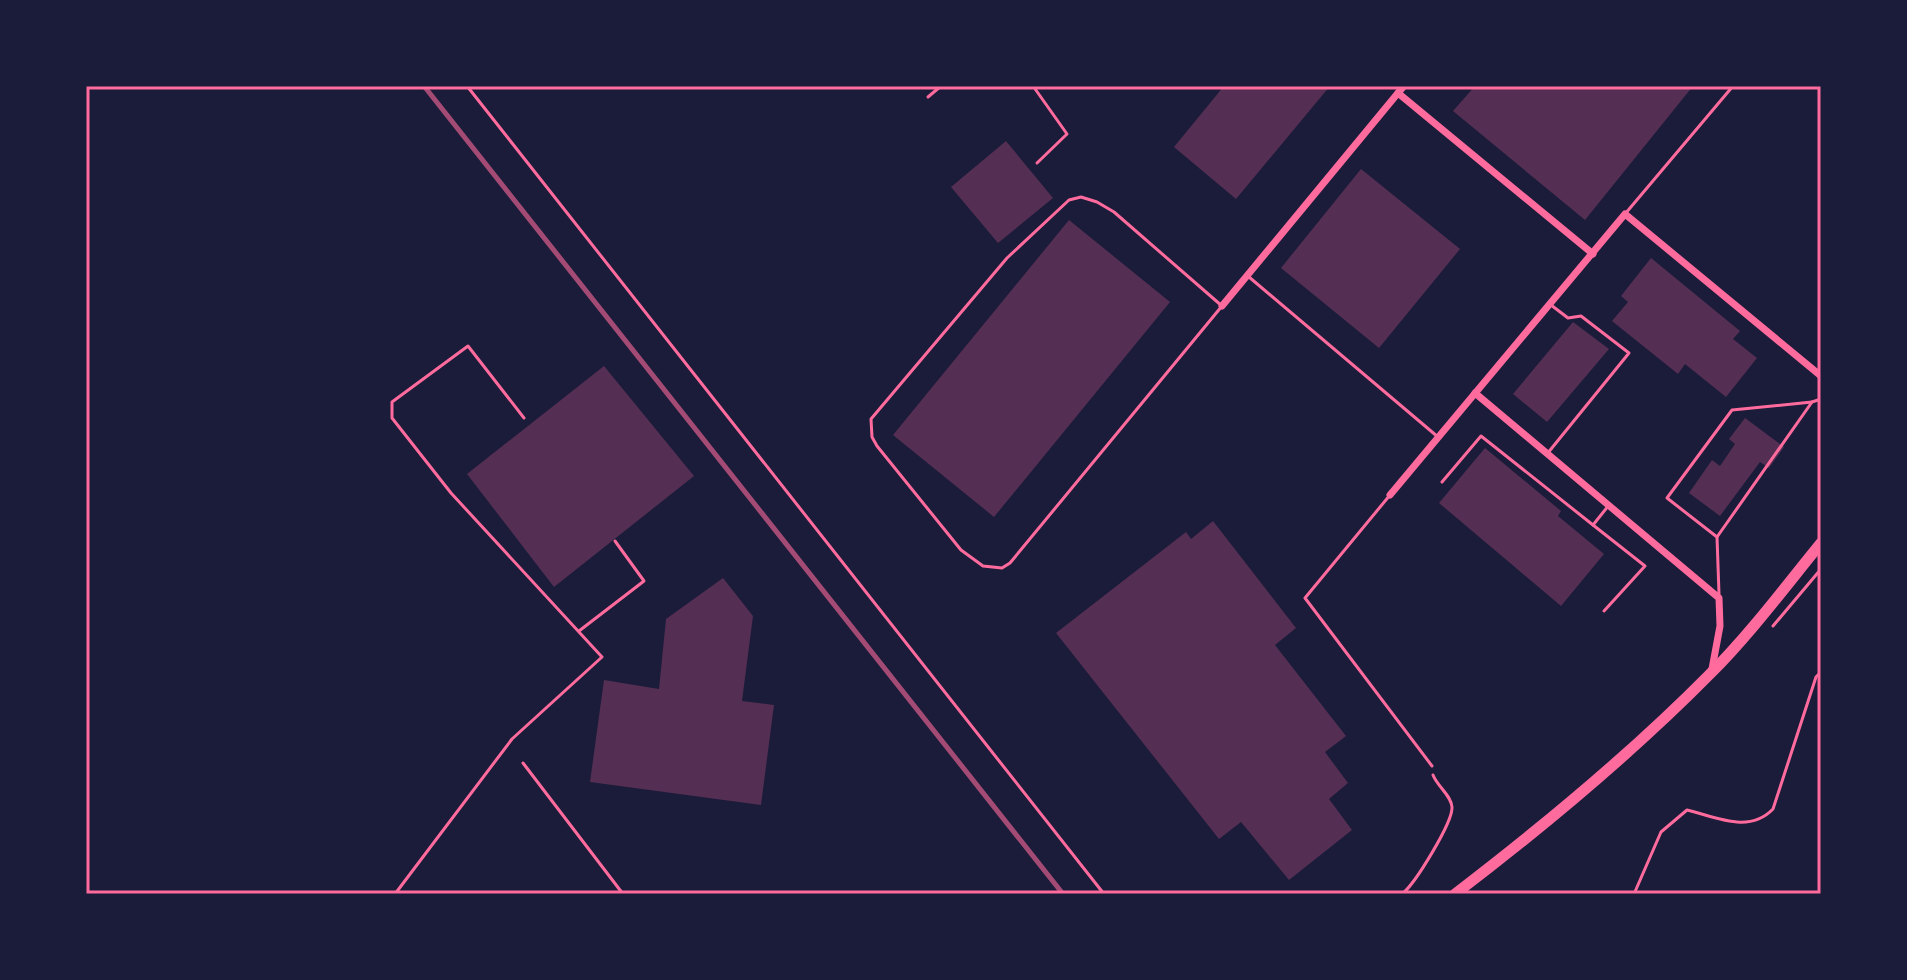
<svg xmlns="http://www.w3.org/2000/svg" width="1907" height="980" font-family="'Titillium Web',sans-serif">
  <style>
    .building { fill: #542f53 }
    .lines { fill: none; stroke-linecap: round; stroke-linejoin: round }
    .path { stroke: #ff6b9d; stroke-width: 3 }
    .service { stroke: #ff6b9d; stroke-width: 3 }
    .minor { stroke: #ff6b9d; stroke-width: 7 }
    .primary { stroke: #ff6b9d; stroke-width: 11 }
    .rail { stroke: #a44b75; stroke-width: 5 }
    .neatline { fill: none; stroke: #ff6b9d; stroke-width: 3 }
  </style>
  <rect width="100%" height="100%" fill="#1b1b3a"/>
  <g class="building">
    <path d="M1224,86h106l-94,113 -62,-52z"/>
    <path d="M1475,86h218l-108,134 -132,-109z"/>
    <path d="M1006,141l47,57 -55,45 -47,-56z"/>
    <path d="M1361,169l99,80 -81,99 -98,-80z"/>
    <path d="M1069,220l101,82 -176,215 -101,-82z"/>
    <path d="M1651,258l89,73 -7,8 24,19 -31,39 -41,-33 -7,10 -66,-53 16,-19 -7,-6z"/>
    <path d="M1573,322l36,27 -62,73 -34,-28z"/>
    <path d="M604,366l90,110 -140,111 -87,-113z"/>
    <path d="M1745,418l39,29 -15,21 -9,-6 -40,54 -31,-23 23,-33 8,6 15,-22 -6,-5z"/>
    <path d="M1485,448l76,63 -3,5 46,38 -43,52 -122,-103z"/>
    <path d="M1213,521l83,107 -21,17 71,91 -21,16 23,31 -19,16 23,31 -63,50 -48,-58 -22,17 -163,-206 130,-101 5,7z"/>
    <path d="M723,578l30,38 -11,85 32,4 -13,100 -171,-23 14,-102 55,9 7,-70z"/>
  </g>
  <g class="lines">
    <g class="path">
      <path d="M467,86l637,808"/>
      <path d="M1773,626l48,-57"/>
      <path d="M1402,894c13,-10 51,-72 50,-87 -1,-12 -15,-21 -19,-32"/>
    </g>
    <g class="service">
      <path d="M1033,86l34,48 -30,29"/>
      <path d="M928,97l13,-11"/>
      <path d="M1081,197l16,5 17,10 108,94 -212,257 -8,5 -19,-2 -22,-16 -84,-104 -5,-9 -1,-18 136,-161 62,-58z"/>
      <path d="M1625,214l108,-128"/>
      <path d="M1249,277l189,160"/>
      <path d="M1547,454l82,-101 -48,-37 -13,2 -17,-13"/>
      <path d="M1442,482l39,-46 112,89"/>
      <path d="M1390,495l-85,103 127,168"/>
      <path d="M1717,537l-50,-39 65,-88 80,-8"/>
      <path d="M1719,594l-2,-57 95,-135 9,-3"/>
      <path d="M1604,611l41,-45 -52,-41 16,-20"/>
      <path d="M579,631l65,-50 -29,-40"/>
      <path d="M523,763l100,131"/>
      <path d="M395,894l117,-155 90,-82 -151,-164 -59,-75v-16l76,-56 56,72"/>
      <path d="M1634,894l27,-62 26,-22c29,7 62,24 86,-1l43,-132 5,-5"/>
    </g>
    <g class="minor">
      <path d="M1404,86l-6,7 195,161"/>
      <path d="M1222,306l176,-213"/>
      <path d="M1475,393l244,205 1,28 -8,43"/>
      <path d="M1390,495l235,-281 196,162"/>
    </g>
    <path class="primary" d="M1455,894c89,-68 176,-140 255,-220 40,-40 75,-87 111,-131"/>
    <path class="rail" d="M424,86l639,808"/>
  </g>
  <rect width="1907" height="980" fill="none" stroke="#1b1b3a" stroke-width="176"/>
  <rect x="88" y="88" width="1731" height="804" class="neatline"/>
</svg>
